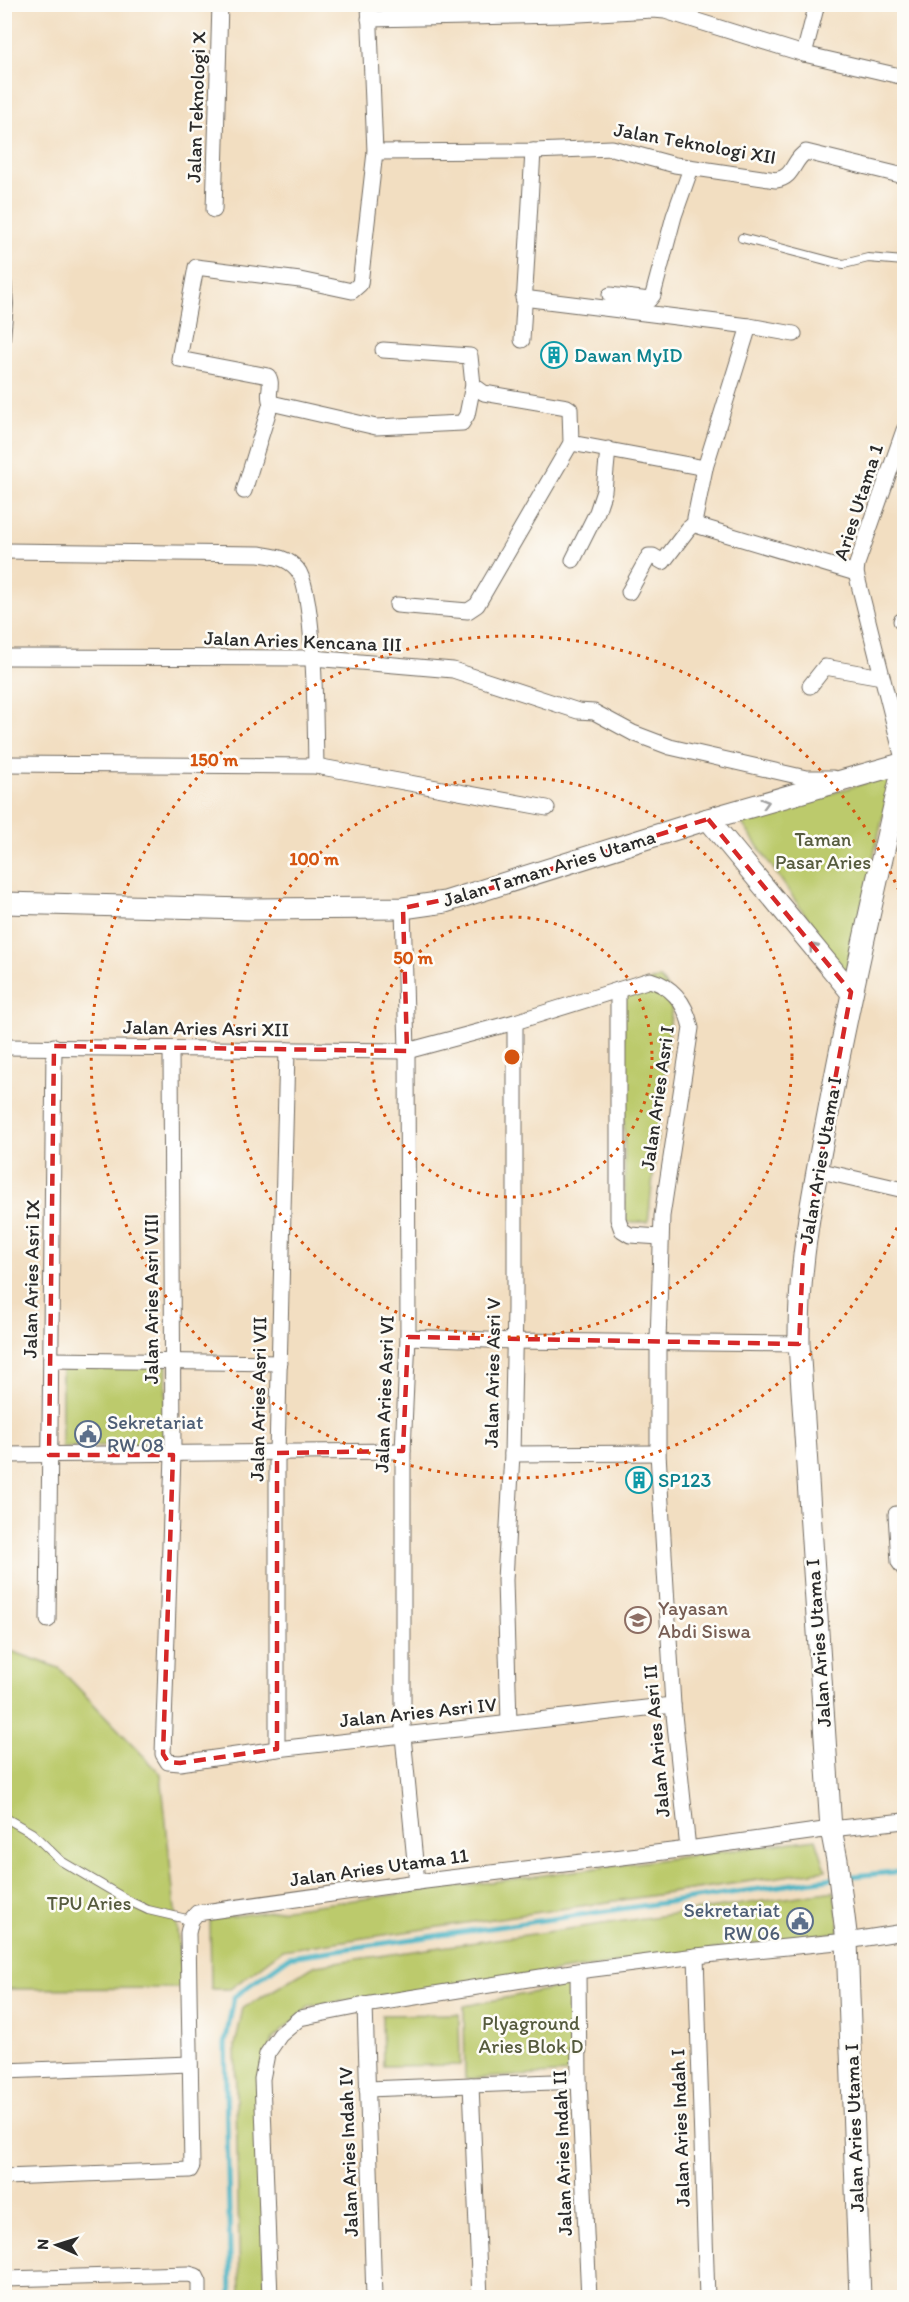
<svg xmlns="http://www.w3.org/2000/svg" width="909" height="2302" font-family="Itim,sans-serif">
  <style>
    .green { fill: #bcca6c; stroke: #747a4c; stroke-width: 1.5 }
    .lines { fill: none; stroke-linecap: round; stroke-linejoin: round }
    .stream { stroke: #45b2c3; stroke-width: 5 }
    .lane-casing { stroke: #716a60; stroke-width: 10 }
    .street-casing { stroke: #716a60; stroke-width: 17 }
    .secondary-casing { stroke: #716a60; stroke-width: 23 }
    .lane { stroke: #fff; stroke-width: 8 }
    .street { stroke: #fff; stroke-width: 15 }
    .secondary { stroke: #fff; stroke-width: 21 }
    .oneway { stroke: #a0a0a0 }
    .marked { fill: none; stroke: #d62828; stroke-width: 4.5; stroke-dasharray: 12 8; stroke-linejoin: round }
    .ring { fill: none; stroke: #d5540f; stroke-width: 3; stroke-dasharray: 3 6 }
    .labels { text-anchor: middle; stroke-width: 5; stroke-linejoin: round; paint-order: stroke }
    .street-label { font-size: 20px; fill: #2b2b2b; stroke: #fdfcf7 }
    .culture-label { font-size: 20px; fill: #0d838f; stroke: #fdfcf7; text-anchor: start }
    .park-label { font-size: 20px; fill: #565b3e; stroke: #fdfcf7 }
    .service-label { font-size: 20px; fill: #4e5e75; stroke: #fdfcf7; text-anchor: start }
    .education-label { font-size: 20px; fill: #785e54; stroke: #fdfcf7; text-anchor: start }
    .centre { fill: #d5540f; stroke: #fdfcf7; stroke-width: 3 }
    .ring-label { font-size: 18px; text-anchor: middle; font-weight: bold; fill: #d5540f; stroke: #fdfcf7; stroke-width: 5; stroke-linejoin: round; paint-order: stroke }
  </style>
  <rect width="100%" height="100%" fill="#fdfcf7"/>
  <filter id="ink" filterUnits="userSpaceOnUse"><feTurbulence type="fractalNoise" baseFrequency=".0167" numOctaves="2"/><feDisplacementMap in="SourceGraphic" scale="12" xChannelSelector="R" yChannelSelector="G"/><feConvolveMatrix kernelMatrix="1 2 1 2 8 2 1 2 1" color-interpolation-filters="sRGB"/></filter>
  <filter id="wash" filterUnits="userSpaceOnUse"><feTurbulence type="fractalNoise" baseFrequency=".008" numOctaves="4" result="noise"/><feDisplacementMap in="SourceGraphic" scale="24" xChannelSelector="R" yChannelSelector="G"/><feGaussianBlur stdDeviation="1.35" result="paint"/><feColorMatrix in="noise" values="0 0 0 0 0 0 0 0 0 0 0 0 0 0 0 0 0 1.4 0 .05"/><feComposite in="paint" operator="in"/></filter>
  <g filter="url(#wash)">
    <rect width="100%" height="100%" fill="#f2dec1"/>
    <g class="green">
      <path d="M893,774l-47,200 -105,-152z"/>
      <path d="M660,978l13,19 -25,225h-23l-2,-231z"/>
      <path d="M62,1363l105,2 -3,77 -102,6z"/>
      <path d="M5,1649l54,19 102,106 22,214 -178,1z"/>
      <path d="M816,1839l10,31 -544,80 -52,39h-19l-1,-70z"/>
      <path d="M834,1891l6,41 -530,74 -37,33 -15,49 8,209 -26,1 -5,-252 8,-38 73,-43z"/>
      <path d="M571,1985l2,88 -108,6 -1,-73z"/>
      <path d="M459,2014l1,51 -77,1 -1,-51z"/>
    </g>
    <g class="lines">
      <g class="stream">
        <path d="M843,1877l61,-6"/>
        <path d="M231,2298l-6,-254 9,-47 55,-40 545,-79"/>
      </g>
    </g>
  </g>
  <g filter="url(#ink)">
    <g class="lines">
      <defs>
        <g id="lane">
          <path d="M742,238l95,25 7,1 24,-6 36,3"/>
          <path d="M4,243l5,61 -5,58"/>
          <path d="M4,1817l28,16 29,28 70,41 17,8 43,10"/>
        </g>
        <g id="street">
          <path d="M369,4l6,148 -15,132 -8,7 -52,-11 -104,-13 -17,92 89,17c6,8 -2,18 3,27l105,24 86,-4 5,-8 6,-30 11,8 83,14 3,2 1,34 -94,162 -9,6 -71,-6"/>
          <path d="M369,19l192,-4 92,-5 12,1 139,43 100,23"/>
          <path d="M804,54l13,-50"/>
          <path d="M375,152l158,-1 79,-3 63,17 101,15c19,-3 16,-20 30,-28l98,24"/>
          <path d="M214,210l6,-206"/>
          <path d="M610,295l39,5 4,-5 21,-79 17,-48"/>
          <path d="M523,298l226,28 45,8"/>
          <path d="M522,340l11,-189"/>
          <path d="M383,350l87,6 3,29"/>
          <path d="M571,443l134,25 -10,50v5l4,3 157,47"/>
          <path d="M705,468l44,-142"/>
          <path d="M244,491l27,-88"/>
          <path d="M4,551l255,3c13,2 28,3 38,15 19,22 18,162 19,197"/>
          <path d="M573,560l24,-48 7,-21 4,-42"/>
          <path d="M629,592l20,-36h4l10,6 25,-33 7,-6"/>
          <path d="M901,621l3,3"/>
          <path d="M4,657l309,1 140,12 125,41 16,1 39,21 37,14 136,31h27"/>
          <path d="M810,686l15,-19 57,10"/>
          <path d="M904,763l-48,-190 1,-9 47,-134"/>
          <path d="M4,764l312,2 231,42"/>
          <path d="M403,908l4,143 1,286 -5,114v285l14,146"/>
          <path d="M618,990v229l4,11 8,5 30,2"/>
          <path d="M4,1047l403,4 108,-29 135,-42c24,7 36,24 41,48l-29,188 -4,125v112l15,252 15,144"/>
          <path d="M171,1049l2,406 -10,299 5,8 12,1 97,-14 396,-44"/>
          <path d="M817,1170l87,20"/>
          <path d="M408,1337l105,4 286,3"/>
          <path d="M51,1360l229,3"/>
          <path d="M512,1454l146,-1"/>
          <path d="M4,1455l399,-4"/>
          <path d="M896,1514l3,48 5,7"/>
          <path d="M48,1620l6,-574"/>
          <path d="M509,1723l-4,-143 7,-126 3,-145v-287"/>
          <path d="M277,1749v-296l10,-403"/>
          <path d="M696,1956l11,342"/>
          <path d="M578,1971l1,110 10,217"/>
          <path d="M365,2005l9,293"/>
          <path d="M4,2071l186,-7"/>
          <path d="M471,2085l9,213"/>
          <path d="M367,2089l212,-8"/>
          <path d="M4,2177l186,-7 2,-4 -4,-233 3,-13 6,-7 220,-31 271,-33 143,-20 73,-8"/>
          <path d="M4,2279l185,-5 7,2 3,6v16"/>
          <path d="M270,2298l-8,-219 5,-25 13,-19 20,-17 65,-13 213,-34 118,-15 151,-15 57,-9"/>
        </g>
        <g id="secondary">
          <path d="M708,819l143,173"/>
          <path d="M4,903l243,6 156,-1 42,-6 263,-83 196,-56"/>
          <path d="M860,2298l-13,-357 -10,-81 -6,-31 -32,-485c-1,-78 14,-154 29,-230 22,-118 49,-234 76,-351"/>
        </g>
      </defs>
      <use href="#lane" class="lane-casing"/>
      <use href="#street" class="street-casing"/>
      <use href="#secondary" class="secondary-casing"/>
      <use href="#lane" class="lane"/>
      <use href="#street" class="street"/>
      <use href="#secondary" class="secondary"/>
    </g>
    <defs><path id="oneway-chevron" d="M-2-3.5L2.5 0L-2 3.5" fill="none" stroke-width="1.6" stroke-linecap="round" stroke-linejoin="round" transform="scale(1.5)"/></defs>
    <g class="oneway">
      <use href="#oneway-chevron" transform="translate(765 803) rotate(-16)"/>
      <use href="#oneway-chevron" transform="translate(813 947) rotate(-129)"/>
    </g>
  </g>
  <path class="marked" d="M708,819l143,173 -48,264 -4,88 -391,-7 -5,114 -126,2v296l-97,14 -12,-1 -5,-8 10,-299h-124l5,-409 353,5 -4,-143 70,-14z"/>
  <g class="ring">
    <circle cx="512" cy="1057" r="140"/>
    <circle cx="512" cy="1057" r="280"/>
    <path d="M904 1211A421 421 0 1 1 904 903"/>
  </g>
  <defs>
    <symbol id="building-ring" viewBox="-11 -11 22 22"><circle r="9.5" fill="#fdfcf7" stroke="#0f9aa8" stroke-width="1.5"/><path d="M-4-6H4V6H1V3H-1V6H-4ZM-2.5-4.3h1.7v1.8h-1.7ZM.8-4.3h1.7v1.8H.8ZM-2.5-1h1.7V.8h-1.7ZM.8-1h1.7V.8H.8Z" fill="#0f9aa8"/></symbol>
    <symbol id="civic-ring" viewBox="-11 -11 22 22"><circle r="9.5" fill="#fdfcf7" stroke="#5c6f8a" stroke-width="1.5"/><path d="M-.6-6.5H3V-4.5H.6V-3L4-1V1h2V6H-6V1h2V-1L-.6-3ZM-1.2 2.5V6h2.4V2.5Z" fill="#5c6f8a"/></symbol>
    <symbol id="university-ring" viewBox="-11 -11 22 22"><circle r="9.5" fill="#fdfcf7" stroke="#8d6e63" stroke-width="1.5"/><path d="M0-5L7-2L0 1L-7-2ZM-4 1L0 2.5L4 1V4Q0 6-4 4Z" fill="#8d6e63"/></symbol>
  </defs>
  <g fill-rule="evenodd">
    <use href="#building-ring" x="539" y="340" width="30" height="30"/>
    <use href="#civic-ring" x="73" y="1419" width="30" height="30"/>
    <use href="#building-ring" x="624" y="1465" width="30" height="30"/>
    <use href="#university-ring" x="623" y="1605" width="30" height="30"/>
    <use href="#civic-ring" x="785" y="1906" width="30" height="30"/>
  </g>
  <g class="labels">
    <g class="street-label">
      <text transform="translate(196 107) rotate(-88)" y="7">Jalan Teknologi X</text>
      <text transform="translate(695 143) rotate(10)" y="7">Jalan Teknologi XII</text>
      <text transform="translate(858 502) rotate(-72)" y="7">Aries Utama 1</text>
      <text transform="translate(303 641) rotate(2)" y="7">Jalan Aries Kencana III</text>
      <text transform="translate(549 868) rotate(-17)" y="7">Jalan Taman Aries Utama</text>
      <text transform="translate(206 1028) rotate(1)" y="7">Jalan Aries Asri XII</text>
      <text transform="translate(657 1098) rotate(-82)" y="7">Jalan Aries Asri I</text>
      <text transform="translate(820 1160) rotate(-80)" y="7">Jalan Aries Utama I</text>
      <text transform="translate(31 1279) rotate(-89)" y="7">Jalan Aries Asri IX</text>
      <text transform="translate(151 1299) rotate(-90)" y="7">Jalan Aries Asri VIII</text>
      <text transform="translate(492 1373) rotate(-89)" y="7">Jalan Aries Asri V</text>
      <text transform="translate(384 1394) rotate(-88)" y="7">Jalan Aries Asri VI</text>
      <text transform="translate(258 1399) rotate(-89)" y="7">Jalan Aries Asri VII</text>
      <text transform="translate(818 1643) rotate(-94)" y="7">Jalan Aries Utama I</text>
      <text transform="translate(418 1712) rotate(-6)" y="7">Jalan Aries Asri IV</text>
      <text transform="translate(656 1741) rotate(-95)" y="7">Jalan Aries Asri II</text>
      <text transform="translate(379 1867) rotate(-8)" y="7">Jalan Aries Utama 11</text>
      <text transform="translate(680 2128) rotate(-92)" y="7">Jalan Aries Indah I</text>
      <text transform="translate(854 2128) rotate(-92)" y="7">Jalan Aries Utama I</text>
      <text transform="translate(348 2152) rotate(-92)" y="7">Jalan Aries Indah IV</text>
      <text transform="translate(562 2153) rotate(-92)" y="7">Jalan Aries Indah II</text>
    </g>
    <g class="culture-label">
      <text x="574" y="362">Dawan MyID</text>
      <text x="658" y="1487">SP123</text>
    </g>
    <g class="park-label">
      <text x="823" y="846">Taman<tspan x="823" dy="23">Pasar Aries</tspan></text>
      <text x="89" y="1910">TPU Aries</text>
      <text x="531" y="2030">Plyaground<tspan x="531" dy="23">Aries Blok D</tspan></text>
    </g>
    <g class="service-label">
      <text x="107" y="1429">Sekretariat<tspan x="107" dy="23">RW 08</tspan></text>
      <text x="780" y="1917" text-anchor="end">Sekretariat<tspan x="780" dy="23">RW 06</tspan></text>
    </g>
    <g class="education-label">
      <text x="658" y="1615">Yayasan<tspan x="658" dy="23">Abdi Siswa</tspan></text>
    </g>
  </g>
  <circle cx="512" cy="1057" r="9" class="centre"/>
  <g class="ring-label">
    <text x="214" y="766">150 m</text>
    <text x="314" y="865">100 m</text>
    <text x="413" y="964">50 m</text>
  </g>
  <rect width="909" height="2302" fill="none" stroke="#fdfcf7" stroke-width="24"/>
  <g transform="translate(57 2245) rotate(273)" stroke="#fdfcf7" stroke-width="4.5" paint-order="stroke">
  <path d="M0-4.5L10 22L0 15L-10 22Z" fill="#2b2b2b"/>
  <text y="-9" font-size="16" font-weight="bold" text-anchor="middle" fill="#2b2b2b">N</text>
  </g>
</svg>
